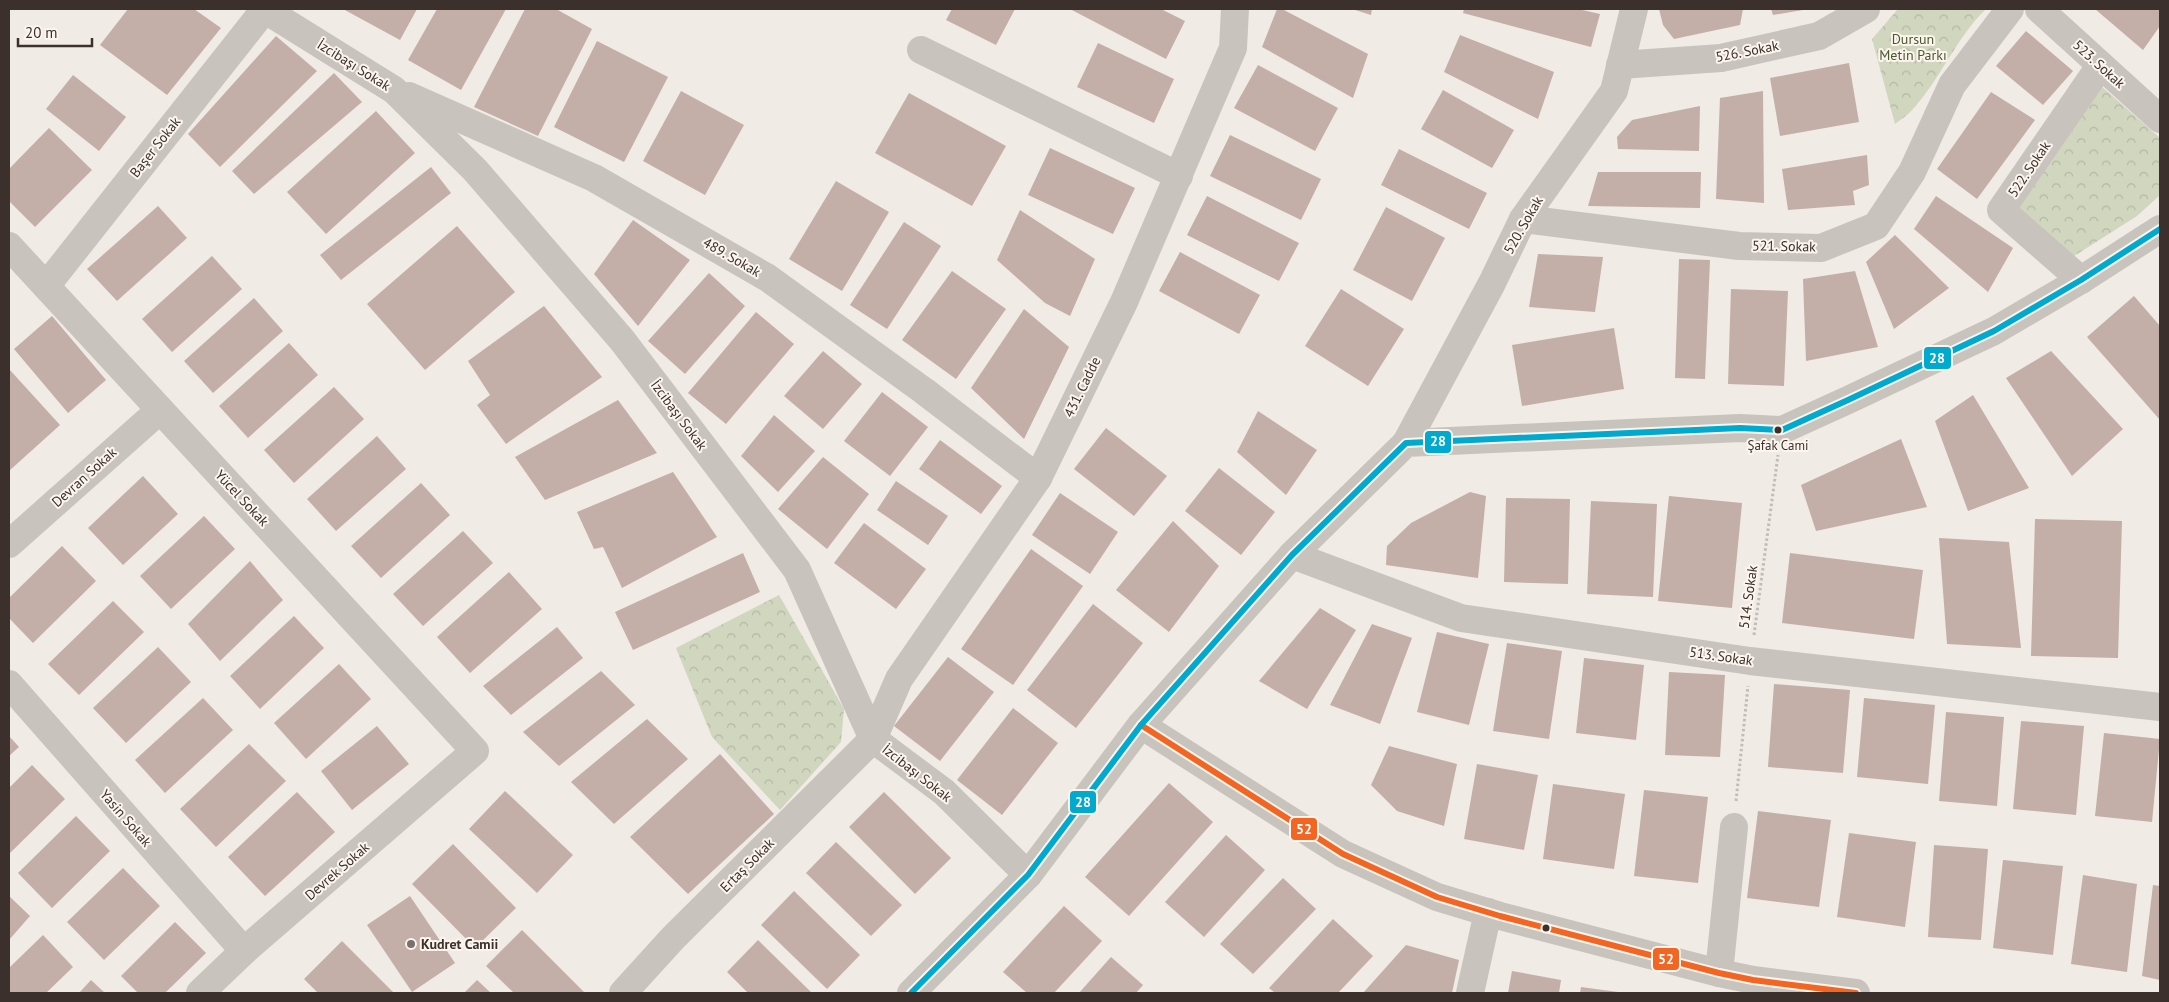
<svg xmlns="http://www.w3.org/2000/svg" width="2169" height="1002" font-family="'PT Sans',sans-serif">
  <style>
    .forest { fill: url(#forest-crowns) }
    .building { fill: #c3afa7 }
    .lines { fill: none; stroke-linecap: round; stroke-linejoin: round }
    .path { stroke: #c2bbb6; stroke-width: 3; stroke-dasharray: 2.5 2.5; stroke-linecap: butt }
    .minor { stroke: #c9c3be; stroke-width: 28 }
    .bus-1-casing { stroke: #fbf5ee; stroke-width: 10 }
    .bus-2-casing { stroke: #fbf5ee; stroke-width: 10 }
    .bus-1 { stroke: #f26522; stroke-width: 6 }
    .bus-2 { stroke: #00a9ce; stroke-width: 6 }
    .bus-dot { fill: #3b302b; stroke: #fbf5ee; stroke-width: 2 }
    .poi-dot { fill: #7a716c; stroke: #fbf5ee; stroke-width: 2 }
    .labels { text-anchor: middle; stroke-width: 4; stroke-linejoin: round; paint-order: stroke }
    .bus-label { font-size: 13px; fill: #3b302b; stroke: #fbf5ee }
    .park-label { font-size: 14px; fill: #4a5a2e; stroke: #fbf5ee }
    .street-label { font-size: 14px; fill: #3b302b; stroke: #fbf5ee }
    .poi-label { font-size: 14px; font-weight: bold; fill: #3b302b; stroke: #fbf5ee; text-anchor: start }
    .line-badge { stroke: #fbf5ee; stroke-width: 2 }
    .badge-label { font-size: 14px; text-anchor: middle; font-weight: bold; fill: #fff }
  </style>
  <defs>
    <pattern id="forest-crowns" width="20" height="18" patternUnits="userSpaceOnUse" patternTransform="scale(1.25)"><rect width="20" height="18" fill="#d1d6bf"/><path d="M2 6a3 3 0 1 1 6 0M12 15a3 3 0 1 1 6 0" fill="none" stroke="#b4b8a4"/></pattern>
  </defs>
  <rect width="100%" height="100%" fill="#f0ebe5"/>
  <g class="forest">
    <path d="M1898,9h88c-30,29 -45,69 -73,100 -5,6 -12,10 -18,15l-23,-85z"/>
    <path d="M2100,85l60,53v57l-23,21 -66,42 -56,-49z"/>
    <path d="M779,595l65,114 -3,33 -61,68 -68,-73 -36,-89z"/>
  </g>
  <g class="building">
    <path d="M128,9h66l27,19 -54,67 -67,-50z"/>
    <path d="M343,9h74l-17,31z"/>
    <path d="M437,9h69l-45,81 -53,-30z"/>
    <path d="M525,9h31l36,20 -54,107 -64,-29z"/>
    <path d="M952,9h63l-19,36 -50,-25z"/>
    <path d="M1070,9h91l24,12 -19,38z"/>
    <path d="M1277,9h5l86,45 -15,44 -91,-51z"/>
    <path d="M1352,9h20l-1,6z"/>
    <path d="M1464,9h114l22,5 -9,33 -128,-34z"/>
    <path d="M1659,9h84l-3,16 -66,14 -11,-14z"/>
    <path d="M1771,9h32v1l-30,5z"/>
    <path d="M2095,9h65v17l-17,24z"/>
    <path d="M2026,31l47,40 -30,34 -47,-39z"/>
    <path d="M1460,35l94,37 -16,47 -94,-47z"/>
    <path d="M276,36l41,35 -97,96 -32,-33z"/>
    <path d="M597,41l71,36 -44,85 -70,-35z"/>
    <path d="M1098,43l76,36 -20,44 -77,-36z"/>
    <path d="M1849,63l10,59 -79,14 -10,-58z"/>
    <path d="M1258,65l80,43 -23,43 -81,-43z"/>
    <path d="M334,73l28,29 -108,92 -22,-23z"/>
    <path d="M73,75l53,42 -27,34 -53,-42z"/>
    <path d="M1443,90l71,40 -22,38 -71,-39z"/>
    <path d="M681,91l63,34 -39,70 -62,-34z"/>
    <path d="M1763,91l1,112 -48,-4 4,-101z"/>
    <path d="M1991,92l44,28 -58,79 -40,-30z"/>
    <path d="M909,93l97,53 -34,60 -97,-53z"/>
    <path d="M1700,106l-1,45 -81,-2 -1,-12 15,-17z"/>
    <path d="M376,111l39,42 -89,81 -39,-42z"/>
    <path d="M49,128l43,42 -57,57 -26,-26v-32z"/>
    <path d="M1230,135l91,44 -20,41 -91,-44z"/>
    <path d="M1050,148l85,40 -22,46 -85,-39z"/>
    <path d="M1399,149l88,44 -18,36 -88,-44z"/>
    <path d="M1867,155l2,30 -16,6 2,14 -67,5 -6,-41z"/>
    <path d="M431,167l20,26 -110,87 -21,-25z"/>
    <path d="M1598,172h103l-1,36 -112,-2z"/>
    <path d="M836,181l53,31 -47,79 -53,-32z"/>
    <path d="M1207,196l92,47 -20,38 -92,-46z"/>
    <path d="M1936,196l77,52 -25,44 -74,-63z"/>
    <path d="M158,206l29,32 -70,63 -30,-32z"/>
    <path d="M1386,207l59,31 -33,63 -59,-31z"/>
    <path d="M1020,210l75,49 -25,57 -25,-13 -48,-43z"/>
    <path d="M633,220l57,40 -52,66 -44,-52z"/>
    <path d="M904,222l37,24 -54,83 -37,-24z"/>
    <path d="M457,226l58,66 -90,78 -58,-66z"/>
    <path d="M1895,235l54,53 -55,41 -28,-67z"/>
    <path d="M1180,252l80,43 -21,39 -80,-43z"/>
    <path d="M1538,254l65,3 -8,55 -66,-5z"/>
    <path d="M212,256l30,33 -70,63 -30,-33z"/>
    <path d="M1679,259l31,1 -5,119 -30,-1z"/>
    <path d="M952,271l54,38 -50,70 -54,-39z"/>
    <path d="M1855,271l23,76 -72,14 -3,-82z"/>
    <path d="M709,273l36,33 -60,68 -37,-33z"/>
    <path d="M1341,289l63,40 -36,57 -63,-40z"/>
    <path d="M1731,289l57,2 -4,95 -56,-2z"/>
    <path d="M2134,296l26,30v94l-73,-83z"/>
    <path d="M254,298l29,33 -70,62 -29,-32z"/>
    <path d="M544,306l58,71 -96,67 -29,-39 13,-10 -22,-34z"/>
    <path d="M1024,309l45,38 -45,92 -53,-51z"/>
    <path d="M756,312l38,32 -68,80 -38,-31z"/>
    <path d="M52,316l54,64 -38,33 -54,-64z"/>
    <path d="M1614,328l10,61 -102,17 -10,-61z"/>
    <path d="M289,343l29,32 -70,63 -29,-32z"/>
    <path d="M823,351l39,33 -39,45 -39,-33z"/>
    <path d="M2051,351l72,78 -51,47 -66,-98z"/>
    <path d="M9,369l51,56 -51,46z"/>
    <path d="M334,387l30,32 -70,64 -30,-33z"/>
    <path d="M882,392l46,35 -38,49 -46,-35z"/>
    <path d="M1973,395l56,93 -61,23 -33,-90z"/>
    <path d="M618,400l39,53 -112,47 -30,-43z"/>
    <path d="M1258,411l59,39 -31,45 -49,-43z"/>
    <path d="M774,415l41,36 -37,41 -37,-36z"/>
    <path d="M1106,428l61,48 -33,40 -60,-47z"/>
    <path d="M377,436l29,33 -70,62 -29,-32z"/>
    <path d="M1901,439l26,68 -111,24 -15,-46z"/>
    <path d="M940,440l62,46 -21,28 -62,-45z"/>
    <path d="M823,457l46,37 -42,55 -49,-40z"/>
    <path d="M1219,468l56,44 -34,43 -56,-44z"/>
    <path d="M673,472l44,65 -95,51 -19,-41 -9,2 -17,-37z"/>
    <path d="M143,476l35,38 -55,51 -35,-37z"/>
    <path d="M896,481l52,35 -20,29 -51,-35z"/>
    <path d="M421,483l29,32 -69,63 -30,-32z"/>
    <path d="M1470,492l16,4 -8,82 -92,-13 1,-19 24,-23z"/>
    <path d="M1060,493l58,39 -28,42 -58,-39z"/>
    <path d="M1669,496l73,7 -10,105 -74,-7z"/>
    <path d="M1506,498l64,1 -2,85 -64,-2z"/>
    <path d="M1591,501l66,3 -4,93 -66,-3z"/>
    <path d="M204,516l31,33 -64,60 -31,-33z"/>
    <path d="M2035,519l87,2 -4,137 -87,-2z"/>
    <path d="M1173,521l46,45 -50,66 -53,-42z"/>
    <path d="M864,523l62,46 -30,40 -62,-46z"/>
    <path d="M463,531l30,32 -70,63 -30,-32z"/>
    <path d="M1939,538l70,4 12,106 -74,-4z"/>
    <path d="M62,546l34,35 -63,62 -24,-25v-20z"/>
    <path d="M1031,549l52,37 -70,99 -52,-36z"/>
    <path d="M743,553l17,39 -127,58 -18,-38z"/>
    <path d="M1790,553l133,17 -9,69 -132,-16z"/>
    <path d="M250,561l33,39 -63,61 -32,-37z"/>
    <path d="M509,572l33,37 -72,64 -33,-36z"/>
    <path d="M113,601l31,31 -65,63 -31,-31z"/>
    <path d="M1093,604l50,39 -67,85 -49,-38z"/>
    <path d="M1320,608l36,22 -49,79 -48,-28z"/>
    <path d="M294,616l30,32 -64,61 -30,-33z"/>
    <path d="M1372,624l40,14 -32,86 -50,-19z"/>
    <path d="M557,627l26,31 -72,57 -28,-29z"/>
    <path d="M1437,632l52,12 -20,81 -52,-13z"/>
    <path d="M1507,643l55,8 -13,88 -56,-8z"/>
    <path d="M158,647l33,35 -65,61 -33,-35z"/>
    <path d="M948,657l46,35 -54,69 -46,-35z"/>
    <path d="M1584,658l60,7 -8,75 -60,-7z"/>
    <path d="M339,664l32,35 -65,60 -32,-36z"/>
    <path d="M601,671l34,34 -76,61 -36,-34z"/>
    <path d="M1669,672l56,3 -5,82 -55,-2z"/>
    <path d="M1774,684l76,6 -7,83 -75,-6z"/>
    <path d="M203,698l30,32 -68,63 -30,-33z"/>
    <path d="M1864,698l71,7 -7,79 -71,-7z"/>
    <path d="M1013,708l45,35 -56,72 -45,-35z"/>
    <path d="M1946,712l58,5 -7,89 -58,-5z"/>
    <path d="M647,719l41,40 -74,65 -43,-42z"/>
    <path d="M2021,721l63,5 -8,89 -63,-6z"/>
    <path d="M377,726l32,38 -57,46 -31,-39z"/>
    <path d="M2104,733l56,6 -8,83 -57,-6z"/>
    <path d="M9,736l10,11 -10,9z"/>
    <path d="M249,744l37,37 -70,66 -36,-38z"/>
    <path d="M1389,746l68,18 -13,62 -47,-15 -26,-26z"/>
    <path d="M720,754l54,60 -86,80 -58,-57z"/>
    <path d="M1477,764l61,11 -14,75 -60,-11z"/>
    <path d="M32,765l33,34 -56,55v-66z"/>
    <path d="M1169,783l44,39 -84,94 -44,-39z"/>
    <path d="M1553,784l72,10 -11,75 -71,-10z"/>
    <path d="M1644,790l64,7 -10,86 -64,-7z"/>
    <path d="M505,791l68,64 -36,38 -68,-64z"/>
    <path d="M297,792l38,40 -70,64 -37,-39z"/>
    <path d="M884,792l67,66 -36,36 -66,-67z"/>
    <path d="M1758,811l73,9 -12,87 -72,-9z"/>
    <path d="M76,816l34,35 -58,57 -34,-35z"/>
    <path d="M1849,833l67,9 -11,85 -68,-10z"/>
    <path d="M1226,835l39,35 -61,67 -39,-35z"/>
    <path d="M836,842l66,63 -31,31 -65,-63z"/>
    <path d="M453,844l63,64 -41,40 -63,-64z"/>
    <path d="M1934,845l54,4 -7,91 -53,-3z"/>
    <path d="M2003,860l60,6 -10,89 -60,-7z"/>
    <path d="M123,868l37,38 -56,54 -37,-38z"/>
    <path d="M2083,875l54,9 -10,88 -56,-8z"/>
    <path d="M1283,878l33,31 -63,65 -33,-30z"/>
    <path d="M2153,885l7,1v94l-18,-4z"/>
    <path d="M794,891l66,64 -33,34 -66,-64z"/>
    <path d="M9,896l21,20 -21,24z"/>
    <path d="M410,896l45,67 -43,29 -45,-67z"/>
    <path d="M1064,906l38,35 -48,52h-27l-24,-21z"/>
    <path d="M1333,919l40,37 -35,37h-63l-6,-5z"/>
    <path d="M175,922l31,31 -41,40h-27l-17,-17z"/>
    <path d="M522,930l63,63h-71l-28,-27z"/>
    <path d="M43,935l30,32 -27,26h-37v-25z"/>
    <path d="M758,940l54,53h-64l-21,-21z"/>
    <path d="M342,941l52,52h-76l-14,-14z"/>
    <path d="M1406,945l53,15 -7,33h-89z"/>
    <path d="M1111,957l32,28 -7,8h-57z"/>
    <path d="M1512,971l49,9 -2,13h-51z"/>
    <path d="M91,980l14,13h-26z"/>
    <path d="M477,980l14,13h-27z"/>
    <path d="M1581,987l37,5v1h-38z"/>
  </g>
  <g class="lines">
    <g class="path">
      <path d="M1754,635l24,-180"/>
      <path d="M1736,801l12,-115"/>
    </g>
    <g class="minor">
      <path d="M264,9l130,81 81,80 147,170 175,230 76,169 71,53 84,83"/>
      <path d="M2039,9l121,110"/>
      <path d="M921,50l258,126"/>
      <path d="M1620,65l101,-7 98,-22 47,-27"/>
      <path d="M409,96l185,82 174,100 156,113 114,87"/>
      <path d="M1523,219l216,27 82,2 55,-22 36,-54 40,-87 58,-76"/>
      <path d="M9,246l466,505 -231,200 -44,42"/>
      <path d="M2081,280l-80,-70 99,-144"/>
      <path d="M46,286l219,-277"/>
      <path d="M1406,443l86,-160 31,-64 91,-128 20,-82"/>
      <path d="M9,544l151,-134"/>
      <path d="M1292,555l169,63 289,43 410,46"/>
      <path d="M9,684l235,267"/>
      <path d="M1141,725l202,129 94,43 63,19 219,57 34,7 103,13"/>
      <path d="M1719,973l15,-146"/>
      <path d="M623,993l50,-55 200,-199 26,-60 139,-201 86,-176 109,-254 2,-39"/>
      <path d="M911,993l117,-118 113,-150 151,-170 114,-112 334,-15 42,2 66,-30 146,-69 87,-51 79,-51"/>
      <path d="M1470,993l18,-81"/>
    </g>
    <defs>
      <path id="bus-1" d="M1141,725l202,129 94,43 63,19 219,57 34,7 103,13"/>
      <path id="bus-2" d="M911,993l117,-118 113,-150 151,-170 114,-112 334,-15 42,2 66,-30 146,-69 87,-51 79,-51"/>
    </defs>
    <use href="#bus-1" class="bus-1-casing"/>
    <use href="#bus-2" class="bus-2-casing"/>
    <use href="#bus-1" class="bus-1"/>
    <use href="#bus-2" class="bus-2"/>
  </g>
  <g class="bus-dot">
    <circle cx="1778" cy="430" r="4.5"/>
    <circle cx="1546" cy="928" r="4.5"/>
  </g>
  <circle class="poi-dot" cx="411" cy="944" r="5"/>
  <g class="labels">
    <g class="bus-label">
      <text x="1778" y="450">Şafak Cami</text>
    </g>
    <g class="park-label">
      <text x="1913" y="44">Dursun<tspan x="1913" dy="16">Metin Parkı</tspan></text>
    </g>
    <g class="street-label">
      <text transform="translate(1747 51) rotate(-11)" y="5">526. Sokak</text>
      <text transform="translate(2099 64) rotate(42)" y="5">523. Sokak</text>
      <text transform="translate(354 65) rotate(32)" y="5">İzcibaşı Sokak</text>
      <text transform="translate(155 147) rotate(-52)" y="5">Başer Sokak</text>
      <text transform="translate(2029 169) rotate(-56)" y="5">522. Sokak</text>
      <text transform="translate(1523 225) rotate(-60)" y="5">520. Sokak</text>
      <text transform="translate(1784 246) rotate(1)" y="5">521. Sokak</text>
      <text transform="translate(732 257) rotate(30)" y="5">489. Sokak</text>
      <text transform="translate(1082 387) rotate(-64)" y="5">431. Cadde</text>
      <text transform="translate(679 415) rotate(53)" y="5">İzcibaşı Sokak</text>
      <text transform="translate(84 477) rotate(-42)" y="5">Devran Sokak</text>
      <text transform="translate(242 498) rotate(47)" y="5">Yücel Sokak</text>
      <text transform="translate(1748 597) rotate(-82)" y="5">514. Sokak</text>
      <text transform="translate(1721 656) rotate(8)" y="5">513. Sokak</text>
      <text transform="translate(917 773) rotate(38)" y="5">İzcibaşı Sokak</text>
      <text transform="translate(126 818) rotate(49)" y="5">Yasin Sokak</text>
      <text transform="translate(747 865) rotate(-45)" y="5">Ertaş Sokak</text>
      <text transform="translate(337 871) rotate(-41)" y="5">Devrek Sokak</text>
    </g>
    <g class="poi-label">
      <text x="421" y="949">Kudret Camii</text>
    </g>
  </g>
  <g class="line-badge">
    <rect x="1923" y="346" width="29" height="24" rx="5" fill="#00a9ce"/>
    <rect x="1424" y="430" width="28" height="24" rx="5" fill="#00a9ce"/>
    <rect x="1069" y="790" width="28" height="24" rx="5" fill="#00a9ce"/>
    <rect x="1290" y="817" width="28" height="24" rx="5" fill="#f26522"/>
    <rect x="1652" y="947" width="28" height="24" rx="5" fill="#f26522"/>
  </g>
  <g class="badge-label">
    <text x="1937" y="363">28</text>
    <text x="1438" y="446">28</text>
    <text x="1083" y="807">28</text>
    <text x="1304" y="834">52</text>
    <text x="1666" y="964">52</text>
  </g>
  <rect width="2169" height="1002" fill="none" stroke="#3b302b" stroke-width="20"/>
  <path d="M18 38v8h74v-8" fill="none" stroke="#3b302b" stroke-width="2.5"/>
  <text x="25" y="38" font-size="15" fill="#3b302b" stroke="#fbf5ee" stroke-width="4" paint-order="stroke">20 m</text>
</svg>
